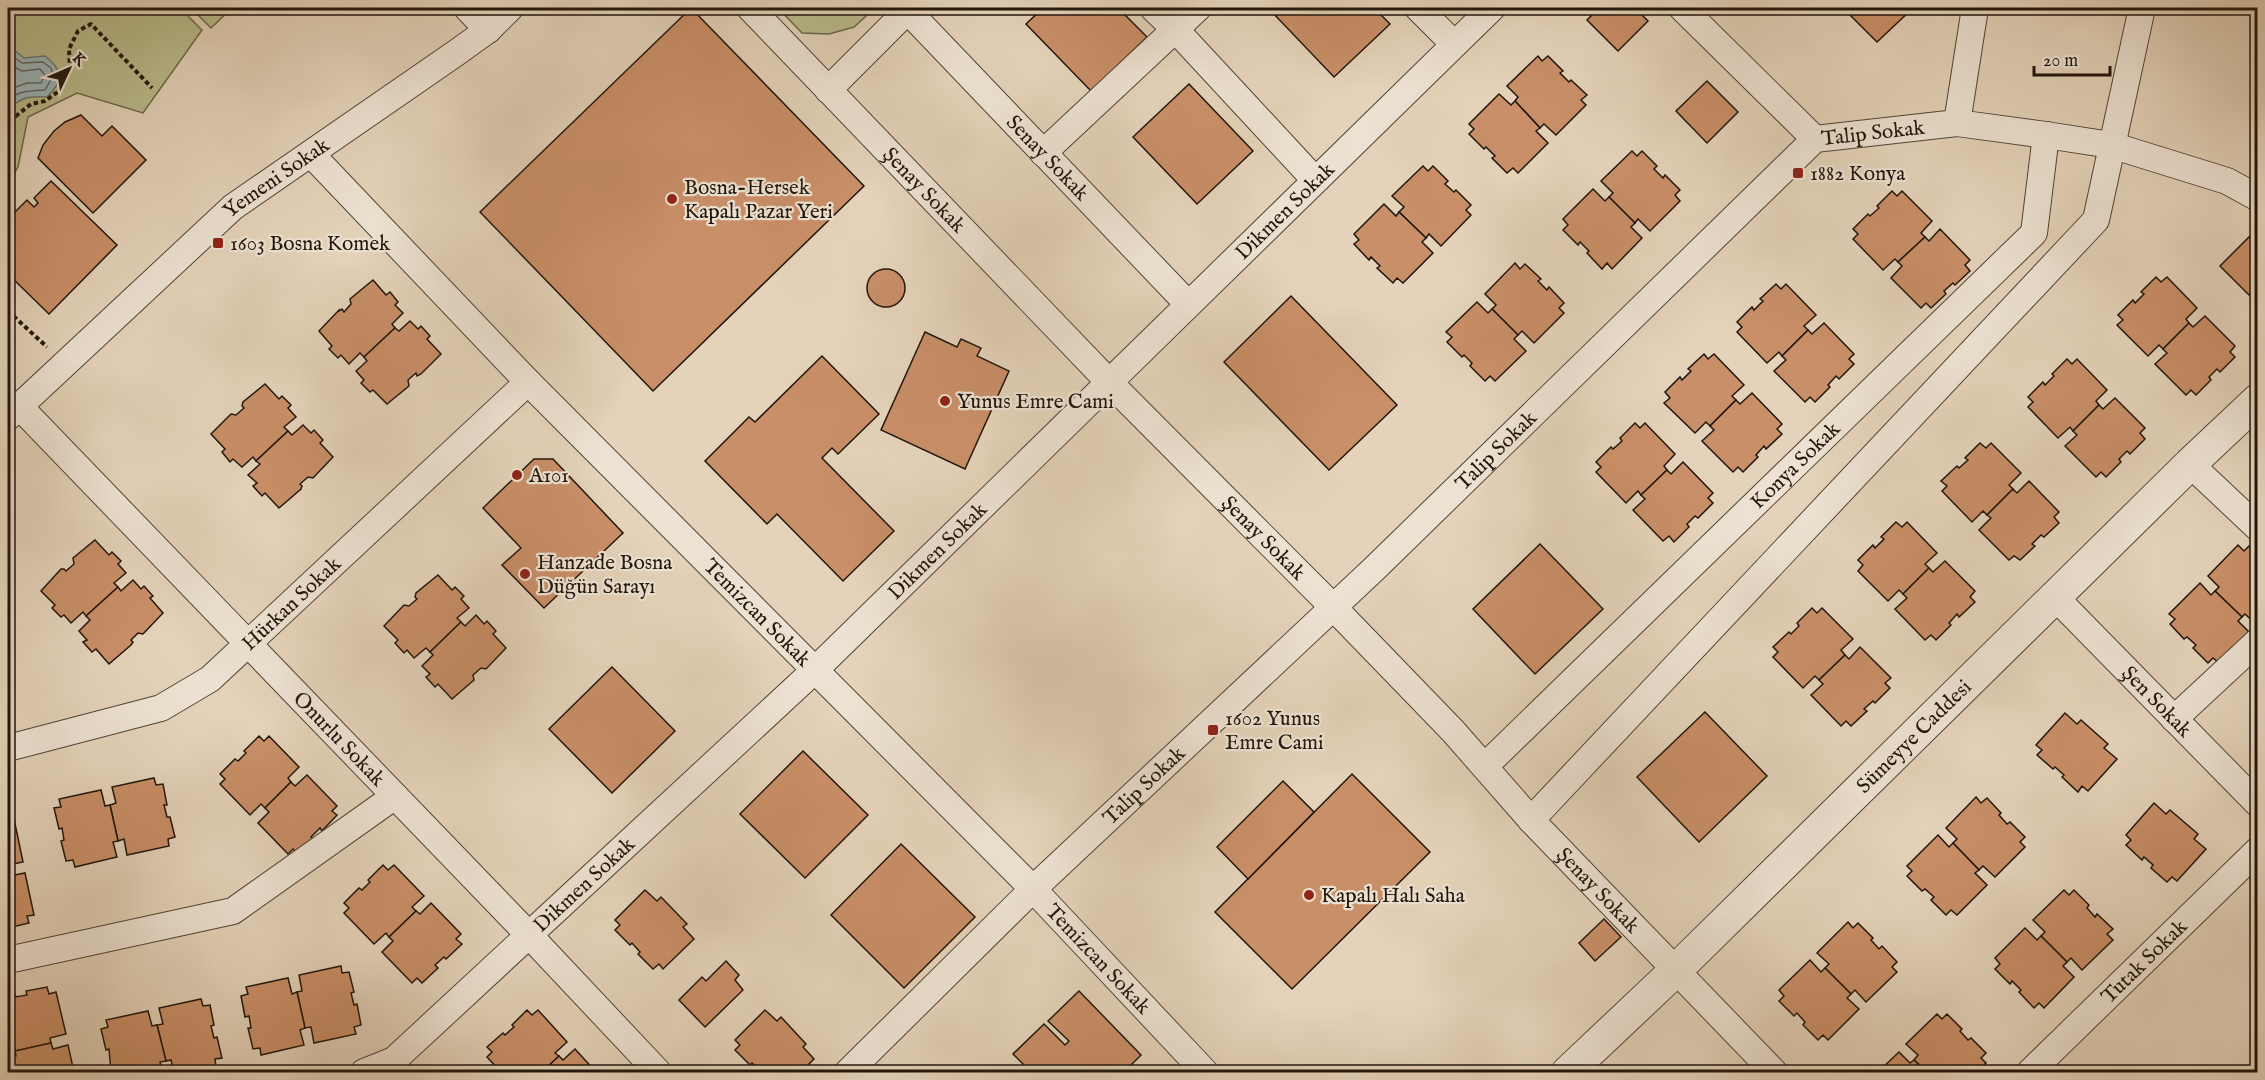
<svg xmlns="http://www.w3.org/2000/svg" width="2265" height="1080" font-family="'IM FELL English',serif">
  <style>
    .green { fill: #b9bb8c; stroke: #6d684c; stroke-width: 1.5 }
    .water { fill: #9ab6ba; stroke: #6a7674; stroke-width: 1.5 }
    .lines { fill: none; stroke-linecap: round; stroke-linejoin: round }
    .shore { stroke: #5e6663; stroke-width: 1.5 }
    .building { fill: #c98f68; stroke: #21160c; stroke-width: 1.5 }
    .minor-casing { stroke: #524538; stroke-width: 28 }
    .tertiary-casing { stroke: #524538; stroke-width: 34 }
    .path { stroke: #21160c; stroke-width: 4; stroke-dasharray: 4.5 3; stroke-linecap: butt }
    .minor { stroke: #ede2d2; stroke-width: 26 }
    .tertiary { stroke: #ede2d2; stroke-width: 32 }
    .poi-dot { fill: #8f2418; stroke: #ede2d2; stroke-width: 2 }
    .labels { text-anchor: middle; stroke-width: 4.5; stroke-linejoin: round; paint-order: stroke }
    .street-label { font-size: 21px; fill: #21160c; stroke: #ede2d2 }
    .poi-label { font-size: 21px; fill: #21160c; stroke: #ede2d2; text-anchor: start }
  </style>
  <rect width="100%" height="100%" fill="#e4d3ba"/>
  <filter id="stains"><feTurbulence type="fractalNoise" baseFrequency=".00333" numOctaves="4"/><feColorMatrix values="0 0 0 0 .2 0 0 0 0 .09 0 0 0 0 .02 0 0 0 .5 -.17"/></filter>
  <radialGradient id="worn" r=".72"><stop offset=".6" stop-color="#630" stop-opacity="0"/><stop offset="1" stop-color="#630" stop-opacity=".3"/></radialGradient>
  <g class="green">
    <path d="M8,8h172l22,22 -59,83 -66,-20 -49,24 -10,50 -10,17z"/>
    <path d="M191,8h41l-21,20z"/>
    <path d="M778,8h97l-21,19 -25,7 -27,-1z"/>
  </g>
  <path class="water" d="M8,45l16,13 21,-2c18,14 19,25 2,41 -18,-1 -29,0 -39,15z"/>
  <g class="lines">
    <g class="shore">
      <path d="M8,53l14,10 21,-1 8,6 2,8 -8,14c-13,1 -29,0 -37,12"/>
      <path d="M8,64l14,7 18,-2 5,6 -4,8h-14l-19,7"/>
    </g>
  </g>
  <g class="building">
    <path d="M691,8l173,178 -211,205 -173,-179z"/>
    <path d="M1043,8h75l29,29 -56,54 -65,-67z"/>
    <path d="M1273,8h101l16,16 -56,53 -64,-67z"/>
    <path d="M1599,8h36l13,13 -30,30 -31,-31z"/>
    <path d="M1843,8h70l-36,34z"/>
    <path d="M1538,56l4,5 6,-5 15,15 -3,2 9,9 2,-2 16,15 -6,5 5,5 -30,30 -12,-11 -4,4 -25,-27 3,-4 -11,-11z"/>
    <path d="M1707,81l31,31 -31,31 -31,-32z"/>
    <path d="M1189,84l64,67 -56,53 -64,-67z"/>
    <path d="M1499,94l12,11 4,-4 25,27 -4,3 12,12 -30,30 -5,-5 -6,5 -15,-15 3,-2 -9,-9 -2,2 -15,-15 5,-5 -5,-5z"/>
    <path d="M81,115l21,21 10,-10 34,34 -53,53 -55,-55 5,-13 11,-14 11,-9z"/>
    <path d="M1632,151l5,5 5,-5 15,15 -3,3 9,9 2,-3 15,15 -5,5 5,6 -30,30 -12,-12 -3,4 -26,-26 4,-4 -12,-12z"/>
    <path d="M1423,166l5,5 5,-5 15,15 -3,3 9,8 2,-2 15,15 -5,5 5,5 -30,31 -12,-12 -3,4 -27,-26 5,-5 -12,-11z"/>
    <path d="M51,181l66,64 -68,69 -41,-40v-40l2,-2 -2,-2v-11l19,-19 7,7 4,-4 -4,-5z"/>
    <path d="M1593,189l12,12 4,-4 26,26 -4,4 11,11 -30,31 -5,-6 -5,6 -15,-16 2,-2 -9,-9 -2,3 -15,-15 5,-5 -5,-6z"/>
    <path d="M1892,191l5,5 5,-5 30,30 -11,12 4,4 -27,25 -3,-3 -12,11 -30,-31 5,-5 -5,-5 15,-15 2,2 9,-8 -2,-2z"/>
    <path d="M1384,204l12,12 3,-4 27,26 -4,4 11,11 -30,30 -6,-5 -4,5 -16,-15 3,-2 -9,-9 -2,3 -15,-16 5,-4 -5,-6z"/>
    <path d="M1940,229l30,31 -5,5 5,6 -15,14 -2,-2 -9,8 2,3 -15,14 -5,-5 -5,5 -30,-30 11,-12 -4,-4 27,-25 4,4z"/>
    <path d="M2252,234l6,5v47l-9,9 -29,-29z"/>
    <path d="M1515,263l5,6 5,-5 16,15 -3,2 9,9 2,-3 15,16 -5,5 5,5 -30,30 -12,-12 -4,4 -26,-26 4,-4 -11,-11z"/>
    <circle cx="886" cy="288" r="19"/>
    <path d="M2156,277l5,5 6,-5 30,31 -11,11 3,4 -26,26 -4,-4 -11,11 -31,-31 6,-5 -5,-5 15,-15 2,3 9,-9 -3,-2z"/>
    <path d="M373,280l13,15 4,-3 8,10 -3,3 8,8 -11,11 3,4 -31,29 -4,-4 -11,11 -8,-9 -3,3 -9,-9 3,-3 -13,-15 20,-21v1l3,-2 2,3 7,-8 -1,-5z"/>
    <path d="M1776,284l5,5 5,-5 30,31 -12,11 4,4 -26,26 -3,-4 -12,11 -30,-31 5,-5 -5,-5 15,-15 2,3 9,-9 -3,-2z"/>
    <path d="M1291,296l106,109 -68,65 -105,-108z"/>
    <path d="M1477,302l11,11 4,-4 26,26 -4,4 12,12 -31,30 -5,-5 -5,5 -15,-15 2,-3 -8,-8 -2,2 -15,-15 5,-5 -6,-5z"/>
    <path d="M2205,316l30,30 -5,6 5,5 -15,15 -3,-3 -8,8 2,3 -15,15 -5,-5 -5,5 -31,-31 12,-11 -4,-4 26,-26 4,4z"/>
    <path d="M410,321l8,8 3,-3 9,10 -3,3 14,15 -20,20 -4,2 -1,-3 -8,7 1,6 -22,18 -14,-14 -3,2 -9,-9 3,-3 -8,-9 11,-10 -3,-4 31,-29 4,3z"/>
    <path d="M1824,323l30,31 -5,5 5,5 -15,15 -3,-3 -8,9 2,2 -15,15 -5,-5 -5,5 -31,-31 12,-11 -4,-4 26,-26 4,4z"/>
    <path d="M925,332l32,15 4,-8 20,9 -4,8 32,15 -44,98 -84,-39z"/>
    <path d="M1704,354l4,5 6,-5 30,31 -12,11 4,4 -26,26 -4,-4 -11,11 -31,-30 6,-5 -5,-6 15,-15 2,3 9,-9 -3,-2z"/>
    <path d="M822,356l57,58 -41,40 -6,-6 -10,10 72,73 -51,50 -66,-67 -10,10 -62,-63 44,-44 6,5z"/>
    <path d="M2067,359l5,5 5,-5 30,31 -11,11 3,4 -26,26 -3,-4 -12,11 -30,-31 5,-5 -5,-5 15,-15 2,3 9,-9 -2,-2z"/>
    <path d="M265,384l14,15 3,-3 9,9 -3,3 8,9 -12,10 4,4 -32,30 -3,-4 -11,10 -9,-8 -3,3 -8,-10 3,-3 -14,-15 20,-20 5,1 8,-7 -2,-2 1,-4z"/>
    <path d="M1752,393l30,31 -5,5 5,5 -16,15 -2,-3 -8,9 2,2 -15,15 -5,-5 -5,5 -31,-31 12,-11 -4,-4 26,-26 4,4z"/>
    <path d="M2115,398l30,30 -5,5 5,6 -15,15 -3,-3 -8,8 2,3 -15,15 -5,-5 -5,5 -31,-31 12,-11 -4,-4 26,-26 4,4z"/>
    <path d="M1635,423l5,5 5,-5 30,31 -11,12 3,4 -26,25 -3,-4 -12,12 -30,-31 5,-5 -5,-5 15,-15 2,2 9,-8 -2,-3z"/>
    <path d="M303,425l8,8 3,-3 9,10 -3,3 13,14 -20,21 -5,-1 -8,7 2,2 -1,3 -22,19 -14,-15 -3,3 -9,-10 4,-3 -9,-8 12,-11 -4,-3 32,-30 4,4z"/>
    <path d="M1980,443l6,5 5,-5 30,30 -12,12 4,4 -26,26 -4,-4 -11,11 -30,-31 5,-5 -6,-5 16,-15 2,2 9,-8 -3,-2z"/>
    <path d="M534,459h19l70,74 -79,75 -42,-43 19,-17 -38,-40z"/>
    <path d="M1683,462l30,31 -5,5 5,5 -15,15 -3,-2 -8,8 2,3 -15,15 -5,-6 -6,5 -30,-31 12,-11 -4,-4 26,-25 4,4z"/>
    <path d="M2029,481l30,31 -5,5 5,6 -15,14 -3,-2 -9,9 3,2 -15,14 -6,-4 -5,4 -30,-30 12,-12 -4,-3 26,-26 4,4z"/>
    <path d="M1896,522l6,5 5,-5 30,31 -12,11 4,4 -26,26 -4,-4 -11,11 -30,-30 5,-6 -5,-5 15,-15 2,3 9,-9 -3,-2z"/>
    <path d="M95,540l14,15 3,-3 9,9 -3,3 8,9 -12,10 4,4 -32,29 -3,-4 -12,11 -7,-8 -3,2 -9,-9 3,-3 -14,-14 20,-22h3l2,2 8,-7 -1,-6z"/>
    <path d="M1540,544l63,65 -68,65 -62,-65z"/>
    <path d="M2238,545l6,6 5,-5 9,9 -1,70 -12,-11 -3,3 -27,-26 4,-4 -11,-11z"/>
    <path d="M1945,561l30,30 -5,6 5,5 -16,15 -2,-3 -8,9 2,2 -15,15 -5,-5 -6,5 -30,-31 12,-11 -4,-4 26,-26 4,4z"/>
    <path d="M438,575l14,15 3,-3 9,9 -3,3 8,9 -12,10 4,4 -31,30 -4,-4 -12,10 -7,-8 -3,3 -9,-10 3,-3 -14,-14 20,-21 5,1 8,-7 -2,-2 1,-4z"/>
    <path d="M133,580l8,9 3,-3 9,10 -3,2 13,15 -20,21 -5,-1 -7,7 2,2 -2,3 -22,19 -13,-15 -4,3 -9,-10 4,-2 -8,-9 11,-11 -4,-4 32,-29 3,4z"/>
    <path d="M2200,583l11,12 4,-4 27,26 -4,4 11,11 -30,31 -6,-5 -5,5 -15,-15 3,-3 -9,-8 -3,2 -14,-15 5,-5 -6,-5z"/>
    <path d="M1812,608l5,5 5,-5 31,31 -12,11 4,5 -26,25 -4,-4 -12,12 -30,-31 5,-5 -5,-5 16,-15 2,2 8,-8 -2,-3z"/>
    <path d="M476,615l8,9 3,-3 9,10 -3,3 13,14 -20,21 -5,-1 -8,7 1,5 -22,19 -14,-15 -3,3 -9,-10 4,-3 -8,-8 11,-11 -3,-3 31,-30 4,4z"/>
    <path d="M1860,647l31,31 -6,5 5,5 -15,15 -2,-2 -9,8 3,2 -16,15 -5,-5 -5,5 -30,-31 12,-11 -4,-4 26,-25 4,4z"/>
    <path d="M612,667l63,64 -63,62 -63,-64z"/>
    <path d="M1705,712l62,64 -68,66 -62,-65z"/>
    <path d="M2065,713l12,11 4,-4 27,24 -4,4 13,11 -29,32 -6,-5 -4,6 -16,-15 2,-2 -9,-8 -2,2 -16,-14 5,-5 -6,-5z"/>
    <path d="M259,736l5,5 5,-5 30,31 -11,11 3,4 -26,26 -4,-4 -11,11 -30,-31 5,-5 -5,-5 15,-15 3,2 8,-8 -2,-2z"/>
    <path d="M803,751l65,64 -63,63 -65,-64z"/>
    <path d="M1352,774l78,78 -138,137 -77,-77z"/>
    <path d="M307,775l30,31 -5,5 5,4 -15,16 -2,-3 -9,9 2,2 -15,15 -5,-5 -5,5 -30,-31 11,-11 -4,-4 26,-26 4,4z"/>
    <path d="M154,778l2,7 7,-1 4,21h-3l3,12h3l5,20 -7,2 1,7 -42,9 -3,-16 -6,2 -8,-36 6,-2 -4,-16z"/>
    <path d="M1283,781l31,31 -66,67 -31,-32z"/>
    <path d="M101,790l4,16 5,-1 8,36 -5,1 4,15 -42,10 -2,-7 -7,1 -5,-20 3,-1 -2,-12 -3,1 -5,-21 7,-1 -2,-8z"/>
    <path d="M1976,797l5,6 6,-5 14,15 -2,2 8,9 3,-2 15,15 -5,5 5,5 -30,30 -12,-11 -4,4 -26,-27 4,-4 -11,-11z"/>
    <path d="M2154,803l12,11 4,-4 28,24 -4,5 12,10 -29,32 -5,-4 -5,5 -16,-14 2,-3 -9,-8 -2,3 -16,-15 5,-5 -5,-5z"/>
    <path d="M14,819l9,43 -15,3v-44z"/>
    <path d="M1938,835l11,12 4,-4 26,27 -4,3 12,12 -30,30 -6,-5 -5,5 -15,-15 3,-3 -9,-8 -3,2 -15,-15 5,-5 -5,-5z"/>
    <path d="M901,844l74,73 -71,71 -73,-73z"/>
    <path d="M383,865l5,5 6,-5 30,31 -12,11 4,4 -27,26 -3,-4 -12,11 -30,-31 5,-5 -5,-5 15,-15 3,2 8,-8 -2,-2z"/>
    <path d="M8,870l2,6 15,-3 9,42 -7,1 2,7 -21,5z"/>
    <path d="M645,890l12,11 4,-4 26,27 -4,3 11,12 -31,30 -4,-5 -6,5 -15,-15 2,-2 -8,-9 -2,2 -15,-15 5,-5 -5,-5z"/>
    <path d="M2064,890l5,5 5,-5 15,15 -2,3 8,9 2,-3 16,15 -6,5 6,6 -31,30 -11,-12 -4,4 -26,-26 4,-4 -12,-12z"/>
    <path d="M431,903l30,31 -5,5 6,5 -16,15 -2,-2 -9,8 3,3 -16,15 -5,-5 -5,5 -30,-31 11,-11 -4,-4 27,-26 4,3z"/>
    <path d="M1604,919l17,18 -26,24 -16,-18z"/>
    <path d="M1848,922l5,6 5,-5 15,15 -2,2 8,9 3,-3 15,16 -5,5 5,5 -31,30 -11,-12 -4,4 -26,-26 4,-4 -12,-11z"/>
    <path d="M2025,928l12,12 4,-4 26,26 -4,4 11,11 -30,31 -5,-5 -5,5 -15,-16 2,-2 -9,-9 -2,3 -15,-15 5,-5 -5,-6z"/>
    <path d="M1810,960l11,12 4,-4 26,26 -4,4 12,11 -31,31 -5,-5 -5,5 -15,-15 2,-3 -8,-9 -3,3 -15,-15 5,-5 -5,-6z"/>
    <path d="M726,961l13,14 -4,5 8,10 -38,37 -26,-27 23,-23 4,4z"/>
    <path d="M341,966l1,7 7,-1 5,20 -3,1 3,12 3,-1 4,21 -7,2 2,7 -42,9 -3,-16 -6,1 -8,-36 5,-1 -3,-16z"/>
    <path d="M288,978l4,16 5,-2 8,36 -5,2 4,15 -43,10 -1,-7 -7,1 -5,-21h3l-2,-12 -4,1 -4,-21 7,-2 -2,-7z"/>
    <path d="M47,987l2,7 7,-2 10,42 -16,4 1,5 -36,8 -1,-5 -6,1v-51l7,-2 1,3 11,-2 -1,-4z"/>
    <path d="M1079,991l62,64 -17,17h-93l-18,-18 31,-30 21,21 4,-4 -21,-20z"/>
    <path d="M201,999l2,7 7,-1 4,20 -3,1 3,12 3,-1 5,21 -7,1 1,8 -26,5h-16l-3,-12 -5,1 -9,-36 6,-1 -4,-16z"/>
    <path d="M527,1010l5,5 6,-5 29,32 -12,11 4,3 -17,16h-41l-14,-15 5,-5 -5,-5 16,-14 2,2 9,-8 -2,-2z"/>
    <path d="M765,1010l12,11 4,-4 25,27 -3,3 11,12 -13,13h-41l1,-1 -9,-8 -2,2 -15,-15 5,-5 -5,-5z"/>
    <path d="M148,1011l4,15 5,-1 9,36 -6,1 3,10h-52l-2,-23 -3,1 -5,-21 7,-2 -2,-7z"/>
    <path d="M1937,1014l5,5 5,-5 15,15 -2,2 8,9 3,-2 15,15 -5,5 5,5 -10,9h-49l-13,-12 4,-5 -12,-11z"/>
    <path d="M51,1043l2,6 15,-4 6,27h-66v-14l8,-2 -1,-5z"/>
    <path d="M575,1049l21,23h-54l17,-16 4,4z"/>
    <path d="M1899,1052l11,11 4,-3 13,12h-49z"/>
  </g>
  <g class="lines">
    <defs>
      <g id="minor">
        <path d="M467,8l21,22"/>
        <path id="s1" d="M750,8l358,373 226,227 119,123 78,89 243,252"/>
        <path d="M1153,8l22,21 140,151"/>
        <path d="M1418,8l36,36"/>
        <path d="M1682,8l133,131"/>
        <path id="s2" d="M907,10l281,294"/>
        <path d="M828,90l82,-82"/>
        <path d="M1957,123l18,-115"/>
        <path d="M1043,153l155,-145"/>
        <path id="s3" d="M311,154l217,228 505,507 172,183"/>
        <path id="s4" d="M19,406l511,530 128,136"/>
        <path id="s5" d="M8,417l225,-210 223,-154 32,-23 22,-22"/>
        <path d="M2190,464l68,64"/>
        <path id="s6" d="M2055,597l203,207"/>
        <path d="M2174,719l84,-78"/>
        <path id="s7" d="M8,748l153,-40 49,-29 318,-297"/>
        <path id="s8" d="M1485,766l549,-533 12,-98"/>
        <path d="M1531,820l565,-600 46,-212"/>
        <path d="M8,960l225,-49 162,-115"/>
        <path id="s9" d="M364,1072l30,-12 421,-390 677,-662"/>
        <path id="s10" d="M848,1072l185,-183 341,-320 441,-430 142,-16 89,12 65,10 116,36 31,17"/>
        <path id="s11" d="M2030,1072l228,-222"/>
      </g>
      <g id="tertiary">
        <path id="s12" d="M1568,1072l108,-102 514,-506 68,-64"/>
      </g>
    </defs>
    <use href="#minor" class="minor-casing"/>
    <use href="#tertiary" class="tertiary-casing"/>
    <g class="path">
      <path d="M8,117l8,-1 15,-12 14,-3 14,-10 11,-20 -1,-22 9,-18 13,-7 61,64"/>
      <path d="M8,311l39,36"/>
    </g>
    <use href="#minor" class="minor"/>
    <use href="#tertiary" class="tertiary"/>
  </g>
  <g class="poi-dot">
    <rect x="1792" y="167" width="12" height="12" rx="3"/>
    <circle cx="672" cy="199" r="6"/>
    <rect x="212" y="237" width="12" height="12" rx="3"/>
    <circle cx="945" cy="401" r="6"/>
    <circle cx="517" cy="475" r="6"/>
    <circle cx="525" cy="574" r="6"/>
    <rect x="1207" y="724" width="12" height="12" rx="3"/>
    <circle cx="1309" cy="895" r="6"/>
  </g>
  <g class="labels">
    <g class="street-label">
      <text dy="7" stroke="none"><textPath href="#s10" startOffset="1402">Talip Sokak</textPath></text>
      <text dy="7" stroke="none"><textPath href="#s2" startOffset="204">Senay Sokak</textPath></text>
      <text dy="7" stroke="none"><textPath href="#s5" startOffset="360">Yemeni Sokak</textPath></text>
      <text dy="7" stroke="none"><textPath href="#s1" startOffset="252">Şenay Sokak</textPath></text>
      <text dy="7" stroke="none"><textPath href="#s9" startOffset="1263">Dikmen Sokak</textPath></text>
      <text dy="7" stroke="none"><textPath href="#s10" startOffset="898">Talip Sokak</textPath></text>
      <text dy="7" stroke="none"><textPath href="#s8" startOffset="432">Konya Sokak</textPath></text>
      <text dy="7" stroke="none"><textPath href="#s1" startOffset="738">Şenay Sokak</textPath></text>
      <text dy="7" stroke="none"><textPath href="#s9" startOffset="777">Dikmen Sokak</textPath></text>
      <text dy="7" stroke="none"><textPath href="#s7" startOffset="326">Hürkan Sokak</textPath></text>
      <text dy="7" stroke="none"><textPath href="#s3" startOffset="640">Temizcan Sokak</textPath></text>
      <text dy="7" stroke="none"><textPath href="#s6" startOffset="146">Şen Sokak</textPath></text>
      <text dy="7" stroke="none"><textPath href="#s12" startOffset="482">Sümeyye Caddesi</textPath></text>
      <text dy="7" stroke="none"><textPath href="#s4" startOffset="462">Onurlu Sokak</textPath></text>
      <text dy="7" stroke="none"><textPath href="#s10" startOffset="412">Talip Sokak</textPath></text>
      <text dy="7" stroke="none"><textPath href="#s9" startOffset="291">Dikmen Sokak</textPath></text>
      <text dy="7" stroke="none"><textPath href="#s1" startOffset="1224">Şenay Sokak</textPath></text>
      <text dy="7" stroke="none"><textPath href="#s3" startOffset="1126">Temizcan Sokak</textPath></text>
      <text dy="7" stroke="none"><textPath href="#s11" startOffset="159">Tutak Sokak</textPath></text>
    </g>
    <g class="poi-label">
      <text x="1810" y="180">1882 Konya</text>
      <text x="684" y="194">Bosna-Hersek<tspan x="684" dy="24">Kapalı Pazar Yeri</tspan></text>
      <text x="230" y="250">1603 Bosna Komek</text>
      <text x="957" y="408">Yunus Emre Cami</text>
      <text x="529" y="482">A101</text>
      <text x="537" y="569">Hanzade Bosna<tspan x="537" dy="24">Düğün Sarayı</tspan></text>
      <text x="1225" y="725">1602 Yunus<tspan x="1225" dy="24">Emre Cami</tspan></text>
      <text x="1321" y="902">Kapalı Halı Saha</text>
    </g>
  </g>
  <rect width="2265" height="1080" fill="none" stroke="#e4d3ba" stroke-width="30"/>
  <rect x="9" y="9" width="2247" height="1062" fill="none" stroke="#21160c" stroke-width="3"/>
  <rect x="15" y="15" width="2235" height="1050" fill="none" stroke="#21160c" stroke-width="1.5"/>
  <g transform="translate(69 69) rotate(46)" stroke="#ede2d2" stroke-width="4.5" paint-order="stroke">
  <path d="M0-4.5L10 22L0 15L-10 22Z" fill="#21160c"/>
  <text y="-9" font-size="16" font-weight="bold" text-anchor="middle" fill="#21160c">K</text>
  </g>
  <path d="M2034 66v9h76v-9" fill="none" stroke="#21160c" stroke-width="3"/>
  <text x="2043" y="66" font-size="18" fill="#21160c" stroke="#ede2d2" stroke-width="4.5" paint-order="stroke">20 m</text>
  <rect width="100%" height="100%" filter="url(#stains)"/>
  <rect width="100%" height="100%" fill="url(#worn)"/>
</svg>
